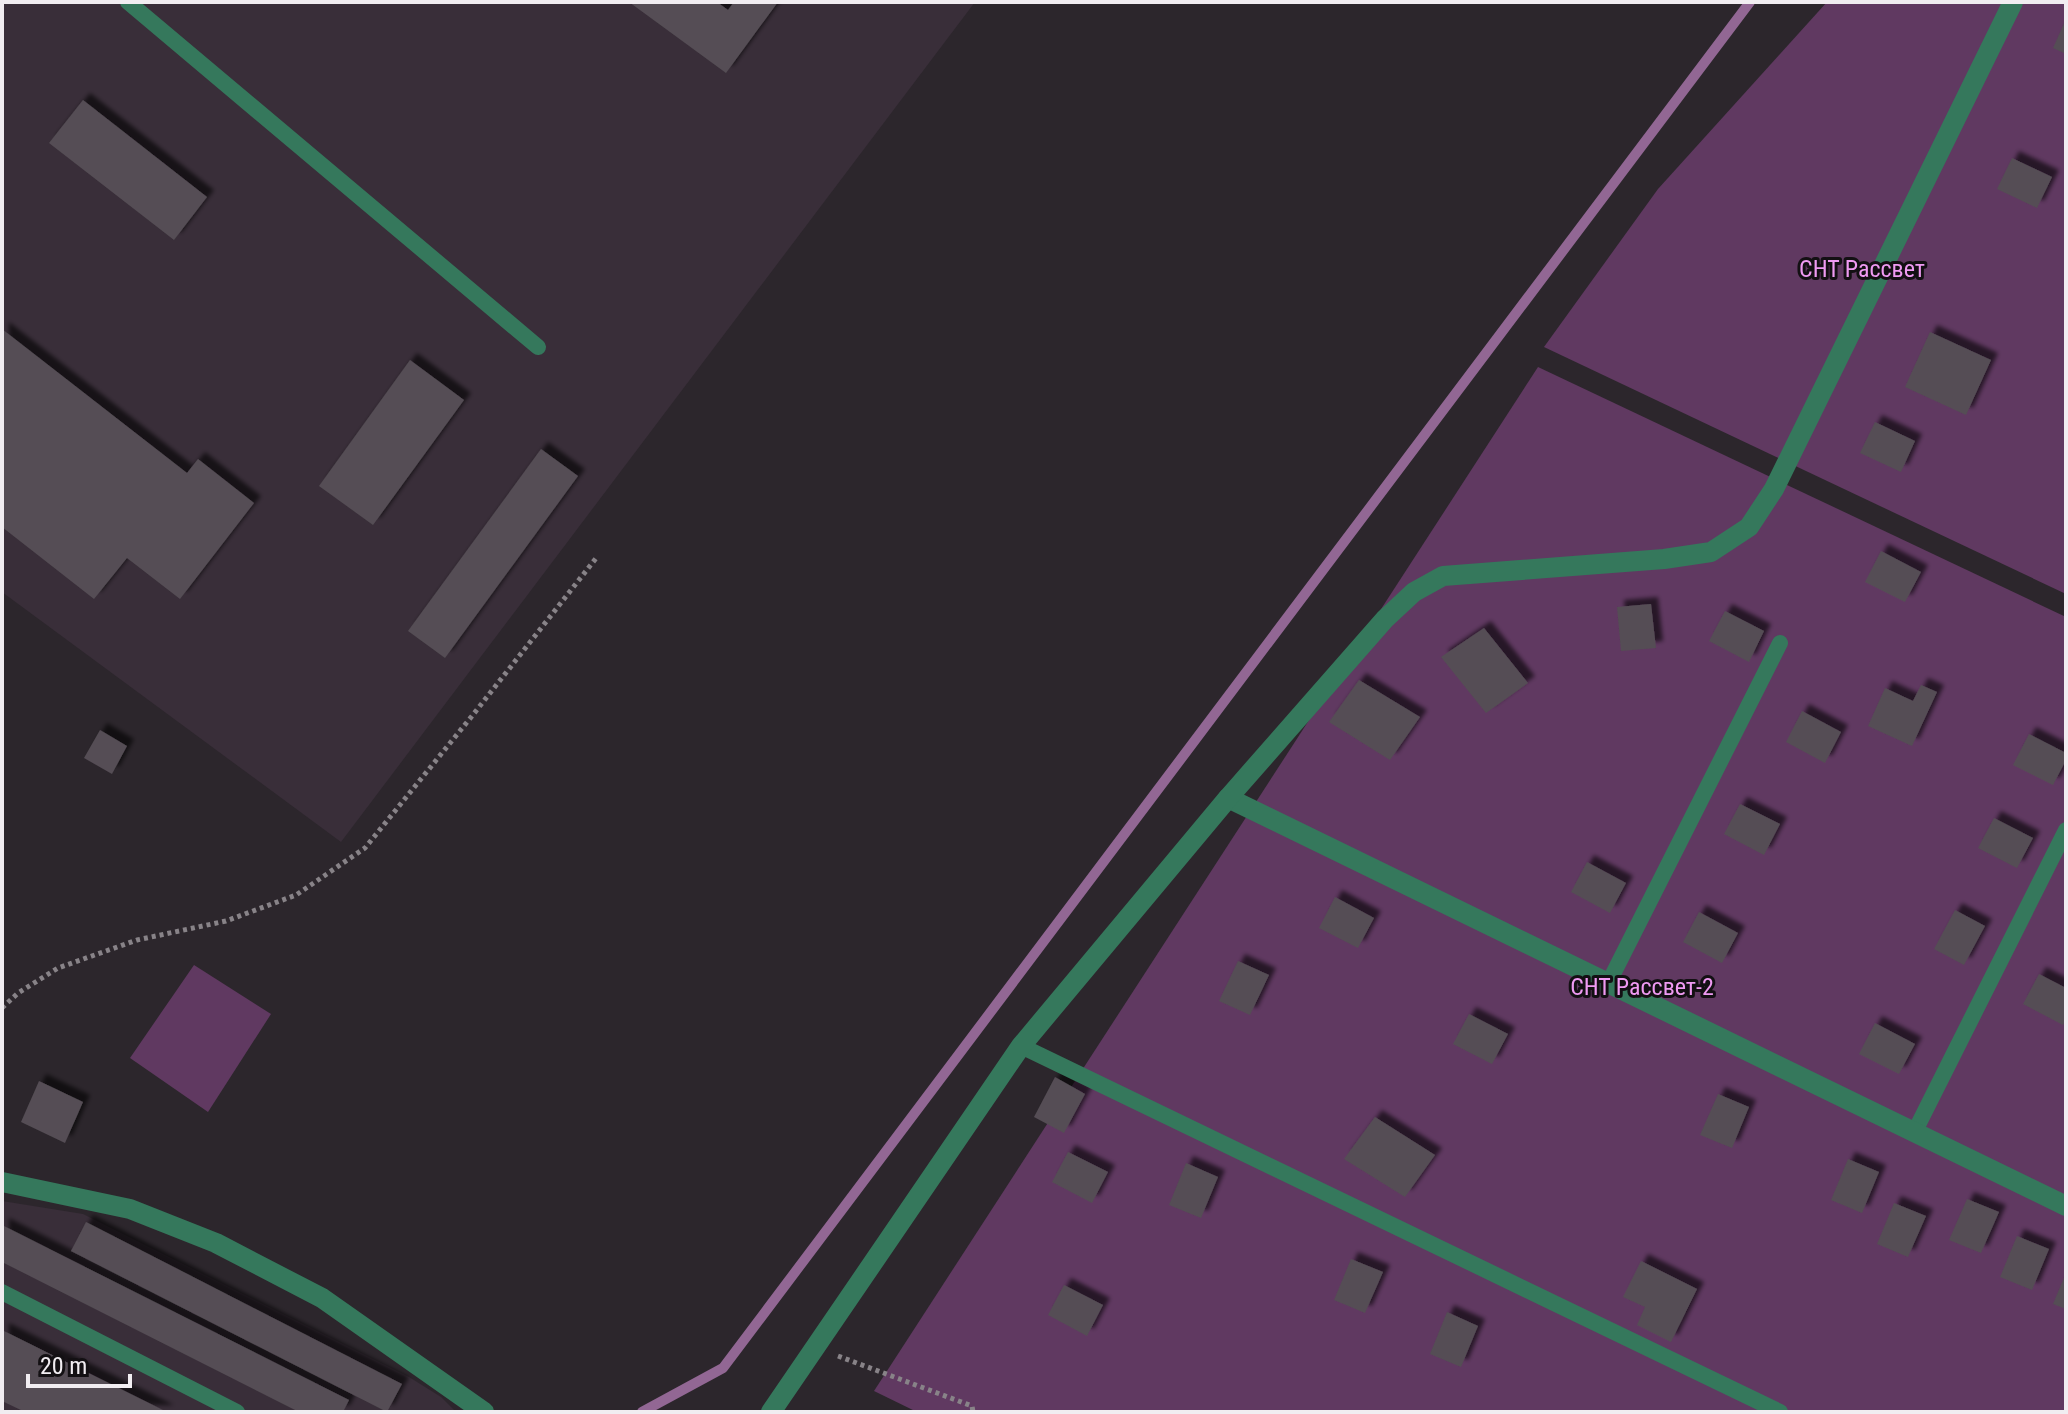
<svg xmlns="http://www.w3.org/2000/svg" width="2068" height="1414" font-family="'Roboto Condensed',sans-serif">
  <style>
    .built { fill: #392e39 }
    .green { fill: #603961 }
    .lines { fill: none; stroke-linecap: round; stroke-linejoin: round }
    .stream { stroke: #926794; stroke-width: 10 }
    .building { fill: #544d54; filter: url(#shadow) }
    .path { stroke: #888388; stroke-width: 5; stroke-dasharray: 4 4; stroke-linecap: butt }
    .service { stroke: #35785c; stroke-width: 16 }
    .minor { stroke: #35785c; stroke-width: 20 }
    .labels { text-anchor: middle; stroke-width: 6; stroke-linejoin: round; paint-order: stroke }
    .park-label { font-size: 24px; fill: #ef9af2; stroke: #131013 }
  </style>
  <defs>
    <filter id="shadow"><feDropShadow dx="7" dy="-7" stdDeviation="2" flood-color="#0009"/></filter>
  </defs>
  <rect width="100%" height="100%" fill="#2c262c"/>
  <g class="built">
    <path d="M2,2h973l-634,840 -339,-250z"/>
    <path d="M2,1201l81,13 326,163 32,20 15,15h-454z"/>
  </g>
  <g class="green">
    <path d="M1827,2h239v592l-522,-247 114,-158z"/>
    <path d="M1538,367l528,250v795h-1149l-43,-21z"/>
    <path d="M194,965l77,49 -63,98 -78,-54z"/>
  </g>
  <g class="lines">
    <path class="stream" d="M642,1412l81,-44 1027,-1366"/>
  </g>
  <g class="building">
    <path d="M629,2h88l11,8 6,-8h44l-52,71z"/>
    <path d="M2066,19v35l-13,-6z"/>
    <path d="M83,100l124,97 -33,43 -125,-97z"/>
    <path d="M2012,158l40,19 -15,31 -40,-19z"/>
    <path d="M2,329l185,144 11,-14 56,44 -74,96 -53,-41 -33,41 -92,-72z"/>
    <path d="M1930,332l61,28 -25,55 -61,-28z"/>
    <path d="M410,360l54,40 -91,125 -54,-39z"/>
    <path d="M1875,422l40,19 -14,31 -41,-19z"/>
    <path d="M541,449l37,27 -133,182 -37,-27z"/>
    <path d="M1881,551l40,21 -16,30 -40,-20z"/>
    <path d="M1651,604l5,44 -35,3 -4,-44z"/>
    <path d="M1725,611l39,20 -15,31 -40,-21z"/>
    <path d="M1484,628l44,55 -42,30 -45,-56z"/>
    <path d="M1359,680l61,37 -30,43 -61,-38z"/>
    <path d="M1921,685l16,7 -25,54 -44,-20 17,-38 28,13z"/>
    <path d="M1802,711l39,21 -16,31 -39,-21z"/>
    <path d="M100,730l27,16 -15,28 -28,-16z"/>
    <path d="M2029,734l37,19v7l-13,25 -40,-20z"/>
    <path d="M1740,804l40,20 -16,31 -40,-21z"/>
    <path d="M1994,818l39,20 -16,30 -39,-20z"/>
    <path d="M1587,862l39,21 -16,30 -39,-21z"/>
    <path d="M1335,897l39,21 -16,30 -39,-20z"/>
    <path d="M1955,910l30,16 -21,39 -30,-16z"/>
    <path d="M1699,912l39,21 -16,30 -39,-21z"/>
    <path d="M1238,961l31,14 -19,40 -31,-14z"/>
    <path d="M2039,974l27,14v31l-3,6 -40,-21z"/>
    <path d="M1469,1014l39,20 -16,30 -39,-20z"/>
    <path d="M1875,1023l40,21 -16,30 -40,-20z"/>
    <path d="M1055,1077l30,17 -21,39 -30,-16z"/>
    <path d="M39,1081l44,21 -18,41 -44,-21z"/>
    <path d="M1718,1094l31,13 -17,41 -32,-13z"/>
    <path d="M1375,1117l60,38 -30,42 -61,-38z"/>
    <path d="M1068,1152l40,20 -16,31 -40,-21z"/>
    <path d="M1848,1159l31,13 -17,41 -31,-13z"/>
    <path d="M1186,1163l32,14 -17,41 -32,-13z"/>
    <path d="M1967,1199l32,13 -18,41 -32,-13z"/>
    <path d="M1894,1203l32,13 -18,41 -31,-13z"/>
    <path d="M86,1222l316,162 -15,28 -316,-161z"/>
    <path d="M2,1225l347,175 -6,12h-44l-297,-150z"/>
    <path d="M2017,1236l32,13 -17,41 -32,-13z"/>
    <path d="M1351,1259l32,13 -18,41 -31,-13z"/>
    <path d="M1641,1261l56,28 -26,53 -34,-17 8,-18 -22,-10z"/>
    <path d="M2066,1273v36l-13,-5z"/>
    <path d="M1064,1285l39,20 -16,31 -39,-21z"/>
    <path d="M1447,1312l31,14 -17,41 -31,-13z"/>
    <path d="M2,1330l165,82h-142l-23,-11z"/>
  </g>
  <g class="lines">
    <g class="path">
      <path d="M2,1008l16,-15 40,-25 79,-28 89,-19 70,-26 69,-47 107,-132 125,-159"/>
      <path d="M838,1356l134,50 1,6"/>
    </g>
    <g class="service">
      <path d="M128,2l410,345"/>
      <path d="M1608,984l172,-341"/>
      <path d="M1021,1046l759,366"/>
      <path d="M1914,1133l152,-303"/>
      <path d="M2,1292l235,120"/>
    </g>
    <g class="minor">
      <path d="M1228,798l838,408"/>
      <path d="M2,1182l128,27 86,34 106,55 162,114"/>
      <path d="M771,1412l250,-366 207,-248 157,-179 29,-27 29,-16 221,-17 47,-7 38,-25 25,-38 239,-487"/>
    </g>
  </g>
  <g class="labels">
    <g class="park-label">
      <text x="1862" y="277">СНТ Рассвет</text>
      <text x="1642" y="995">СНТ Рассвет-2</text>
    </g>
  </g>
  <rect width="2068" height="1414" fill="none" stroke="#f1edf1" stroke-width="8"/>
  <path d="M28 1374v12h102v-12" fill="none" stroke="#f1edf1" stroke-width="4"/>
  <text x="40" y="1374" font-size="24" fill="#f1edf1" stroke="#131013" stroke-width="6" paint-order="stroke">20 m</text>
</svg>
